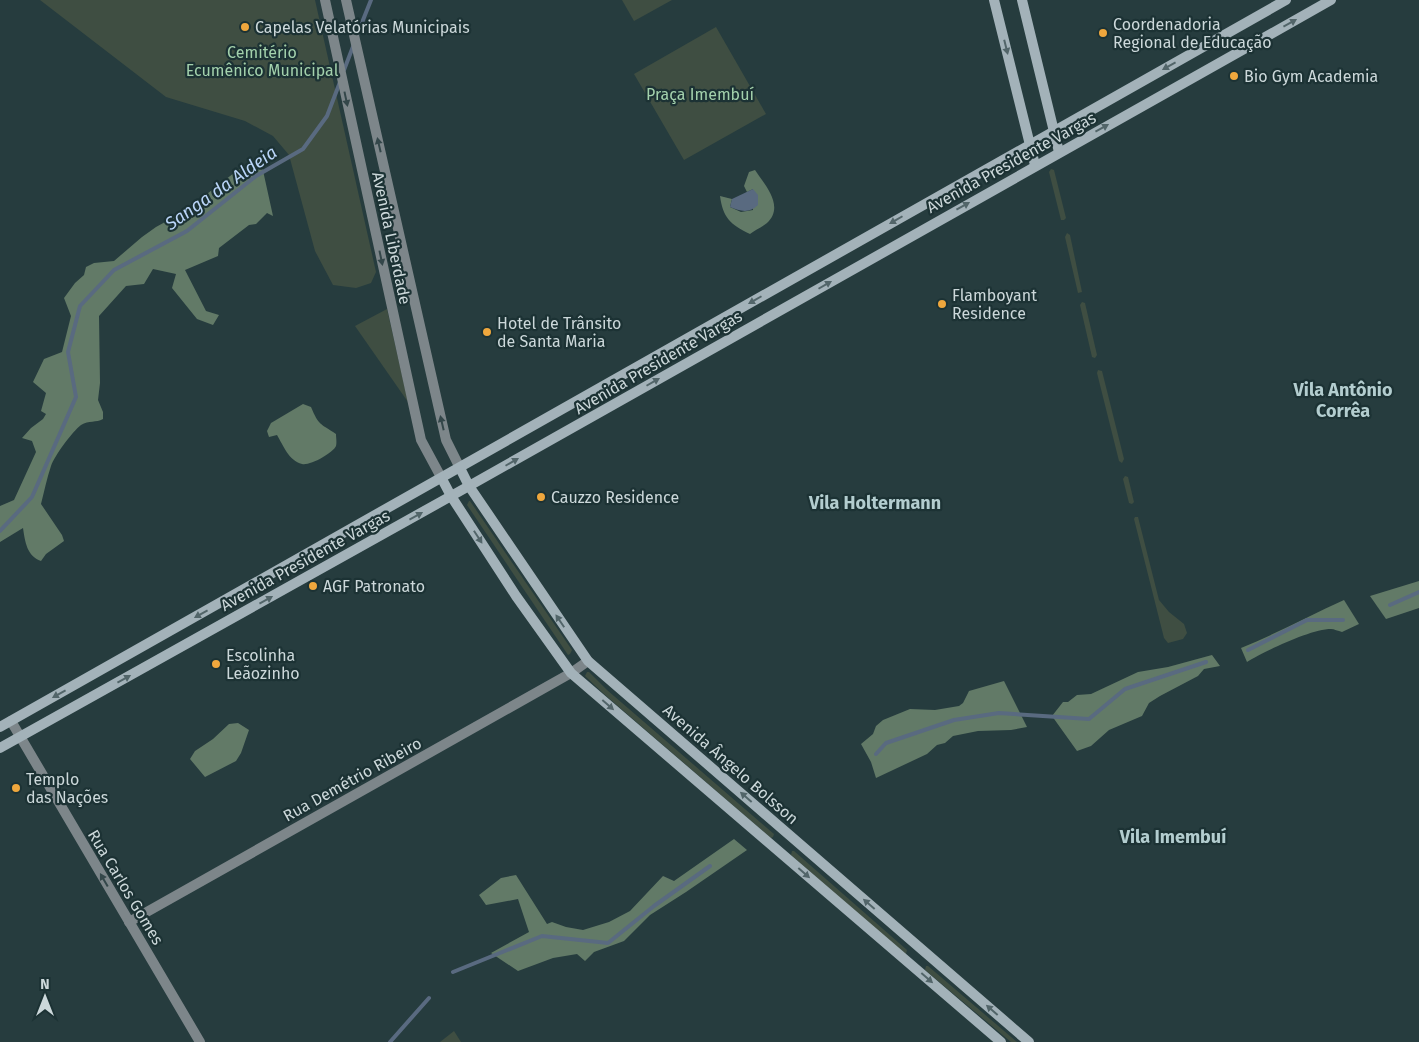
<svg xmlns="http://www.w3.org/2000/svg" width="1419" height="1042" font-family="'Fira Sans',sans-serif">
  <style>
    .green { fill: #3f4e42 }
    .forest { fill: #627a67 }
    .water { fill: #596a80 }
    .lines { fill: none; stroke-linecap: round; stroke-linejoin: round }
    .stream { stroke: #596a80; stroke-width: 4 }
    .tertiary { stroke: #7d868a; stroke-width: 10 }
    .secondary { stroke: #a3b2b9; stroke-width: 10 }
    .oneway { fill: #526569 }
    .oneway2 { fill: #34474a }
    .poi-dot { fill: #efa73d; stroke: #1c3234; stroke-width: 2 }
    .labels { text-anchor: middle; stroke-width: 4.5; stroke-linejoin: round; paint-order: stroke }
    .poi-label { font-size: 16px; fill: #ccd8da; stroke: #1c3234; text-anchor: start }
    .park-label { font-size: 16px; fill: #a3d1ac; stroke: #1c3234 }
    .street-label { font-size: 16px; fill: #ccd8da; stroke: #1c3234 }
    .water-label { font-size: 18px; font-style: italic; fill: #bad5f8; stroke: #1c3234 }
    .neighbourhood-label { font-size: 18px; font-weight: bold; fill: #b3cdcf; stroke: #1c3234 }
  </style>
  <rect width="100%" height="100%" fill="#263c3e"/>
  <g class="green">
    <path d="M40,0h275l61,272 -5,11 -15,5 -23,-3 -18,-34 -26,-96 -16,-19 -28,-15 -79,-24z"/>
    <path d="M622,0h50l-38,21z"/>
    <path d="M716,27l50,87 -82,46 -50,-86z"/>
    <path d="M1051,169l3,1 12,48 -2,2h-3l-12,-48z"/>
    <path d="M1067,233l3,2 12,57 -4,1 -13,-56z"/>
    <path d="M1082,302l3,1 12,52 -2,3 -3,-1 -12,-52z"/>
    <path d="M387,309l21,93 -53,-76z"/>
    <path d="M1098,370l4,1 22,88 -2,4 -3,-2 -22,-88z"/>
    <path d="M1125,476l3,1 6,25 -2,2 -3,-1 -6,-24z"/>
    <path d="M469,501h1l102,149 -2,4 -2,1 -101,-150z"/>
    <path d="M1135,517h3l21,83 10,12 15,12 3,9 -4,6 -15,4 -4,-5 -30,-119z"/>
    <path d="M587,672h2l18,18 167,144 -1,3 -2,1 -167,-144 -19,-18z"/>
    <path d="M792,851h2l113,99 -1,4h-2l-113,-99z"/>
    <path d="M926,966h2l89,76h-6l-86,-72z"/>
    <path d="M454,1031l7,11h-21z"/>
  </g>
  <g class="forest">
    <path d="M243,166h19l11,50 -6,-3 -11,11 -7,1 -30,23 -1,8 -33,14 21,41 13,4 -6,10 -16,-6 -25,-31 4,-14 -23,-5 -9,15 -18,2 -27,30 1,67 -2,17 5,12v7c-7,4 -14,1 -22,6 -9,7 -26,30 -30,41 -4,12 -7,26 -10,38l21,31 2,6 -18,13 -5,7c-14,-5 -16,-19 -18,-33l-23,14v-36l14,-6 22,-48 -4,-11 -10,-3 9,-10 12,-9 3,-5 -5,-3 5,-18 -13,-11 11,-23 18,-7 9,-36 -7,-18 11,-15 9,-8 2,-8 8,-4 20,-2 28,-24 14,-10 29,-16z"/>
    <path d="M755,170c10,15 30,36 12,53 -5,4 -12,7 -17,11 -20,-10 -27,-16 -30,-38l12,3 -2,8 11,5 12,-2v-21l-6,3 -3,-6 5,-14z"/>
    <path d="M303,404l8,3c8,19 9,16 25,27 0,3 1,9 0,12 -3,7 -26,20 -34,18 -13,-3 -19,-19 -25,-29l-8,2 -2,-6 4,-8z"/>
    <path d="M1419,581v27l-33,11 -16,-23z"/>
    <path d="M1344,600l15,24 -17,8c-4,-1 -8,-3 -11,-3 -20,0 -66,22 -84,33l-6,-14c35,-14 69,-33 103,-48z"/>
    <path d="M1212,655l8,11 -16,3 -6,7 -38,20 -11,7 -7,13 -33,14 -18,16 -14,5 -25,-35 11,-14h5l9,-7 14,-1 47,-22 30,-5z"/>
    <path d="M1004,681l23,46 -16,3 -33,1 -25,5 -8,7 -8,2 -10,9 -51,24 -5,-16 -10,-18 12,-10 3,-8 7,-6 27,-11 25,1 24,-4 4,-3 6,-12z"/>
    <path d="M238,723l11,7 -8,23 -5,8 -31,16 -15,-18 5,-8 18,-12 16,-15z"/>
    <path d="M734,839l13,11 -61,42 -36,23 -26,26 -30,11 -9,9 -8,-7 -24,4 -35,13 -27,-18 38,-21 -11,-33 -32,6 -7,-10 22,-17 15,-3 31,49 5,-2 14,5 17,3 26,-8 21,-11 33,-35 11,5z"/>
  </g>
  <path class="water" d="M753,189l5,6v10c-9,9 -18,6 -28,2l2,-8z"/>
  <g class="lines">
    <g class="stream">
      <path d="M357,35l14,-35"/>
      <path d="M344,70l10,-26"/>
      <path d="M0,531l32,-34 44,-100 -8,-45 12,-46 34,-36 73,-39 69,-55 47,-27 24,-33 13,-34"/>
      <path d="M1390,605l29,-13"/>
      <path d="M1248,650l59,-30h36"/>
      <path d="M876,754l10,-11 68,-23 45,-7 90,6 36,-30 81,-27"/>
      <path d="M453,972l89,-36 66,7 46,-37 56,-40"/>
      <path d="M390,1042l39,-44"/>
    </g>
    <g class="tertiary">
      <path d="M325,0l96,440 21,39"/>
      <path d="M346,0l100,440 14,28"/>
      <path d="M11,721l189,321"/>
      <path d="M129,922l442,-249 17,-12"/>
    </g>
    <g class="secondary">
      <path d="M994,0l41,165"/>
      <path d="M1022,0l37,152"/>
      <path d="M460,468l9,18 119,175 441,381"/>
      <path d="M442,479l9,17 65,100 55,77 430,369"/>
      <path d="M0,727l1286,-727"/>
      <path d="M0,748l469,-262 862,-486"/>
    </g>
  </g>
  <defs><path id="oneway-solid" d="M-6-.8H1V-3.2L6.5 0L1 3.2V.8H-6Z" transform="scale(1.25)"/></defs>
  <g class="oneway">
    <use href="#oneway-solid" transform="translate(1290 23) rotate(-29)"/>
    <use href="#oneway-solid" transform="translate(1006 47) rotate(76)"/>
    <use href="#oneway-solid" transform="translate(1169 66) rotate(151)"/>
    <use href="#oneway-solid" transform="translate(1102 128) rotate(-29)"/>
    <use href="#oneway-solid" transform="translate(963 206) rotate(-29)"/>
    <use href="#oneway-solid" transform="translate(896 220) rotate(150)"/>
    <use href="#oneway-solid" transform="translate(825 285) rotate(-30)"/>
    <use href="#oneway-solid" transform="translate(755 300) rotate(150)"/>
    <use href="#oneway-solid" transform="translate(653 382) rotate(-30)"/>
    <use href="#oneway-solid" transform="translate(512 462) rotate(-30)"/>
    <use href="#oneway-solid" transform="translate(416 516) rotate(-29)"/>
    <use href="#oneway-solid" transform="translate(478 537) rotate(57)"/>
    <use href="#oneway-solid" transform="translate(266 600) rotate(-29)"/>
    <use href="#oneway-solid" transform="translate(201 614) rotate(151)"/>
    <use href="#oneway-solid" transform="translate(560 621) rotate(-124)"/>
    <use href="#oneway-solid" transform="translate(124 679) rotate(-29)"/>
    <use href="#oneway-solid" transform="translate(59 694) rotate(151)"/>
    <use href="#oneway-solid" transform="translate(608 705) rotate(41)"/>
    <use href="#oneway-solid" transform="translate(746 797) rotate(-139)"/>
    <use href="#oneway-solid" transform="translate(804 873) rotate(41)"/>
    <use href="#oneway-solid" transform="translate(869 904) rotate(-139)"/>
    <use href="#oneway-solid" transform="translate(927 978) rotate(41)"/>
    <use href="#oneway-solid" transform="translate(992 1010) rotate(-139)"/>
  </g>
  <g class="oneway2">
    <use href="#oneway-solid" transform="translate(346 99) rotate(78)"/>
    <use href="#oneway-solid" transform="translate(379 145) rotate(-103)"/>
    <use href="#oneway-solid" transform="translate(381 258) rotate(78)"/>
    <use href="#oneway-solid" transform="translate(442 423) rotate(-103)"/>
    <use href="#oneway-solid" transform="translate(104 880) rotate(-120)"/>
  </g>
  <g class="poi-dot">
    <circle cx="245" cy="27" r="5"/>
    <circle cx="1103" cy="33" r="5"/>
    <circle cx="1234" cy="76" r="5"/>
    <circle cx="942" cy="304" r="5"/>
    <circle cx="487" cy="332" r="5"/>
    <circle cx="541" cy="497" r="5"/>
    <circle cx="313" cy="586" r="5"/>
    <circle cx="216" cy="664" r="5"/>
    <circle cx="16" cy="788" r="5"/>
  </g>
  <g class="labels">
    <g class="poi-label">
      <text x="1113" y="30">Coordenadoria<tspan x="1113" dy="18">Regional de Educação</tspan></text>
      <text x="255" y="33">Capelas Velatórias Municipais</text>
      <text x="1244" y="82">Bio Gym Academia</text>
      <text x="952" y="301">Flamboyant<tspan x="952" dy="18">Residence</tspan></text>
      <text x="497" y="329">Hotel de Trânsito<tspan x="497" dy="18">de Santa Maria</tspan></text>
      <text x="551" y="503">Cauzzo Residence</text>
      <text x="323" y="592">AGF Patronato</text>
      <text x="226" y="661">Escolinha<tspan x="226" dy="18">Leãozinho</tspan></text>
      <text x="26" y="785">Templo<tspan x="26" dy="18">das Nações</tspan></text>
    </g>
    <g class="park-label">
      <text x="262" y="58">Cemitério<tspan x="262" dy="18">Ecumênico Municipal</tspan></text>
      <text x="700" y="100">Praça Imembuí</text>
    </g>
    <g class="street-label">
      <text transform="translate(1011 162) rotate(-29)" y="6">Avenida Presidente Vargas</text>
      <text transform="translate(392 238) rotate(78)" y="6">Avenida Liberdade</text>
      <text transform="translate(658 362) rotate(-30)" y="6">Avenida Presidente Vargas</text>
      <text transform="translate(305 560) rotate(-29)" y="6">Avenida Presidente Vargas</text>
      <text transform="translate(731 764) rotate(41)" y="6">Avenida Ângelo Bolsson</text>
      <text transform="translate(352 779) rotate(-29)" y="6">Rua Demétrio Ribeiro</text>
      <text transform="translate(126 887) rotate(59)" y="6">Rua Carlos Gomes</text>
    </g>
    <g class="water-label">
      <text transform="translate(221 188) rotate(-35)" y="6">Sanga da Aldeia</text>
    </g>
    <g class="neighbourhood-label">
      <text x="1343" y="396">Vila Antônio<tspan x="1343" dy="21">Corrêa</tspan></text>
      <text x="875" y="509">Vila Holtermann</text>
      <text x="1173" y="843">Vila Imembuí</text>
    </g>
  </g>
  <g transform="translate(45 997)" stroke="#1c3234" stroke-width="4" paint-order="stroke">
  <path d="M0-4L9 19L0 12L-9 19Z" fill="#ccd8da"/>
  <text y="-8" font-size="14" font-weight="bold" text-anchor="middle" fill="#ccd8da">N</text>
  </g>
</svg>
